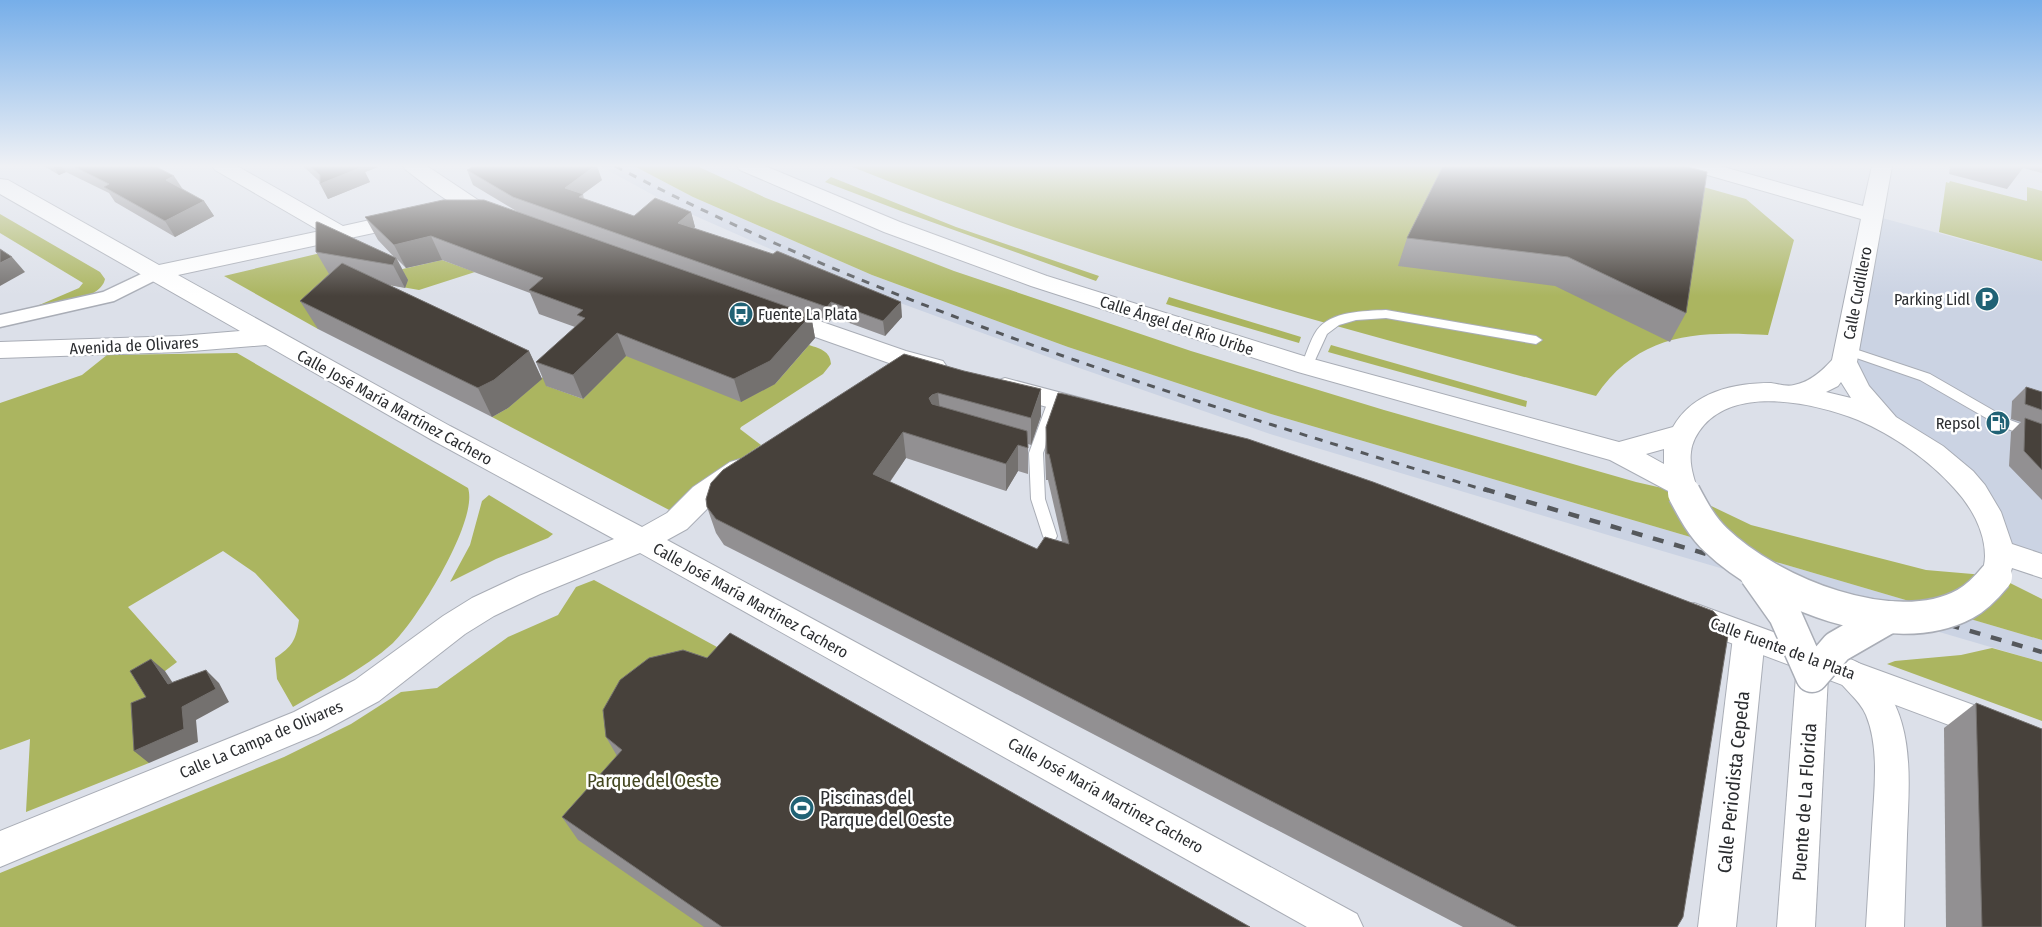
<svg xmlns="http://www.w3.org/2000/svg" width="2042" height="927" font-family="'Fira Sans Condensed',sans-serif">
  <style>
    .built { fill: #cbd3e3 }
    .green { fill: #abb560; fill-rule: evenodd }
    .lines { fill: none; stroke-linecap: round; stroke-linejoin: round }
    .service-casing { stroke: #a9adb6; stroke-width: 2 }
    .pedestrian-casing { stroke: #a9adb6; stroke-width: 3 }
    .minor-casing { stroke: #a9adb6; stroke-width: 2 }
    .secondary-casing { stroke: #a9adb6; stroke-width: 2 }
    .service { fill: #fff; fill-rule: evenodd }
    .pedestrian { fill: #fff; fill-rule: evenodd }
    .minor { fill: #fff; fill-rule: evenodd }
    .secondary { fill: #fff; fill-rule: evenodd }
    .rail-far1 { stroke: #55585c; stroke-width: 3; stroke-dasharray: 8 8; stroke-linecap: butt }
    .rail { stroke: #55585c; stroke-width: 4.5; stroke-dasharray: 11 11; stroke-linecap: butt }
    .minor-bridge-casing { stroke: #a9adb6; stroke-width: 35; stroke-linecap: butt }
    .minor-bridge { stroke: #fff; stroke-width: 32 }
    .wall { fill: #929092 }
    .shaded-wall { fill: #74716f }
    .building { fill: #47413b; stroke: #74716f }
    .labels { text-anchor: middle; stroke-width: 5; stroke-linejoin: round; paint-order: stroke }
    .street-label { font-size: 16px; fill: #2b2d30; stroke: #fff }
    .poi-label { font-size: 16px; fill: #2b2d30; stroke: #fff; text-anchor: end }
    .near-park-label { font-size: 19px; fill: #43471f; stroke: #fff }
    .near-street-label { font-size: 19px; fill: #2b2d30; stroke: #fff }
    .near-poi-label { font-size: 19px; fill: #2b2d30; stroke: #fff; text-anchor: start }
  </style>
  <rect width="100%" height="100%" fill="#dce0e9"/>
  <g class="built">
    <path d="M600,166h34l59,31 179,78 196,72 203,67 771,226v22l-424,-124 -348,-104 -211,-73 -200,-73 -184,-81z"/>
    <path d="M1871,215l171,46v305l-42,-14 -15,-45 -130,-120 -4,-62z"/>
  </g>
  <g class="green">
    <path d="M634,166h63l69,32 188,73 237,80 193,59 252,72 48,11 67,32 175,45 70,6 46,23v41l-771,-226 -203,-67 -196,-72 -179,-78z"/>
    <path d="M850,166h779l117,33 48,41 -26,95c-70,-4 -129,-3 -172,61 -252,-67 -505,-133 -746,-230z"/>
    <path d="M831,177l125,50 143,49 -3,5 -195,-70 -76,-29z"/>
    <path d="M1950,181l77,20v-14l15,4v70l-103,-29 7,-50 3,1z"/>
    <path d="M0,214l100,58 5,7c-4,23 -68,31 -89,36l63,-27 4,-5 -83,-50z"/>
    <path d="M329,251l30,28 83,-19 33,12 -56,18 -51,-9 -50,48 -94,-53z"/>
    <path d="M1169,297l132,40 -2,6 -133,-39z"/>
    <path d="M586,339l189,45 34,-39c12,4 21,6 22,19l-8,10 -82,53 -1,2 21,16 -58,38 -30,29 -181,-95 16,-9zM601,380l-18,19 -36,-13z"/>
    <path d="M1331,345l196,56 -1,6 -198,-55z"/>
    <path d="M237,353l231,135c11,32 -51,132 -75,155 -30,27 -66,44 -100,64l-16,-28 -2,-21c17,-11 21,-18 24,-38l-44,-47 -32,-22 -95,56 49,55 -12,9 -8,33 -12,12 4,47 -123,49 4,-73 -30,11v-347l82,-28 25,-20z"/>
    <path d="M489,495l64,39 -5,4 -52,21 -46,23 20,-37 12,-44z"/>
    <path d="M594,580l145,79 466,268h-1205v-54l284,-116 67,-33 50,-32 36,-4 71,-51 50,-22 18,-28z"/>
    <path d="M1992,648l50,14v59l-155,-57 8,-3 66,-6z"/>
  </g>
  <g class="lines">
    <defs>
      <g id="service">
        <path d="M1386,310l150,26 6,4 -6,4 -150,-26 -30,2 -17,5 -12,9 -16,35h-8l-2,-3c5,-11 9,-26 16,-36 14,-19 47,-19 69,-20z"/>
        <path d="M1846,346l84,28 80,46 32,12v10l-42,-16 -80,-46 -78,-27 -2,-3z"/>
        <path d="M1055,396l5,2 2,3 -19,52 2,46 12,37 -2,4 -5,2 -5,-2 -2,-4 -12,-37 -2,-46 19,-52 2,-3z"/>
      </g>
      <path id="pedestrian" d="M158,266l6,2 3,4 -3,4 -50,25 -114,26v-12l103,-23z"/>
      <g id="minor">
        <path d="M212,166h25l106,60 63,-14 8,2 3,5 -3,5 -8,2 -228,49 272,151 192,101 25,-14 26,-26 37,-25 10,-3 10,3 4,7 -4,7 -37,27 -26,26 -20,11 690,374 6,13h-56l-667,-374 -100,41 -46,22 -29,18 -86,67 -61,33 -318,133v-36l294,-119 61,-32 88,-64 29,-18 47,-22 95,-37 -182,-99 -166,-95 -86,7 -180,6v-16l180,-6 60,-5 -240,-137v-15l8,1 151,85 161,-34 -105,-61z"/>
        <path d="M737,166h28l135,56 147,54 266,83 306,83 54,-15c20,-35 60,-44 98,-44 7,1 16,4 23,2 16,-3 28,-14 38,-25l29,-141 -171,-49 -3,-4h33l143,40 9,-40h20l-35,196 12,24 27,31 47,29 30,25 12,14 16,27 11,32 30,10v24l-30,-10 -5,17 -11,3 -11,-3c-5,-12 0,-18 0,-29 0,-26 -15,-51 -31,-68 -25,-28 -61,-53 -96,-68 -44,-17 -119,-34 -154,5 -7,8 -12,17 -13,27 -2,14 4,28 7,41l-4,8 -10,3 -10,-3 -4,-9 -60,-32 -312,-88 -267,-86 -147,-54 -144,-62zM1841,382l10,16 -25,-6 12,-6zM1664,449v15l-18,-10z"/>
        <path d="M1749,624l11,4 5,9 -29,290h-38l35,-290 5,-9z"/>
        <path d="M1850,659c11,4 16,9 25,17 41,41 34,106 32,159 -1,31 -2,61 -3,92h-38c2,-33 4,-66 6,-99 2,-36 8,-79 -6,-113 -7,-17 -24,-26 -32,-42l5,-10z"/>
        <path d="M1812,662l11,4 5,10 -13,251h-38l19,-251 5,-10z"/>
      </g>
      <g id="secondary">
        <path d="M403,166h24l51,34 25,9 3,5 -3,5c-29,7 -74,-32 -97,-49z"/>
        <path d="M779,307l127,44 37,10 4,6 -4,6 -9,3 -45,-13 -119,-42 -3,-6 3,-6z"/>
        <path d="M1005,378l95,25 4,7 -4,7 -9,2 -95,-26 -4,-6 4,-6z"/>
        <path d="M1694,603l348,127v30l-359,-135 -4,-9 4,-9z"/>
      </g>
    </defs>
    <use href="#service" class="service-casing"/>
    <use href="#pedestrian" class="pedestrian-casing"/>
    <use href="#minor" class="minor-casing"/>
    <use href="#secondary" class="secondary-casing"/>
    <use href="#service" class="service"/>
    <use href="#pedestrian" class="pedestrian"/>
    <use href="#minor" class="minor"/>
    <use href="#secondary" class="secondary"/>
    <path class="rail-far1" d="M615,166c276,145 576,235 873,325"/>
    <path class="rail" d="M1484,489l558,163"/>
    <defs>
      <g id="minor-bridge">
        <path d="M1684,493c9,17 18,34 32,47 54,52 177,103 249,64 13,-7 22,-17 31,-28"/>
        <path d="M1756,574l29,41 27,61 25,-29 52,-30"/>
      </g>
    </defs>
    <use href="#minor-bridge" class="minor-bridge-casing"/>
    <use href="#minor-bridge" class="minor-bridge"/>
  </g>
  <g class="wall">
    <path d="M44,166h111l28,24 21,11 10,15 -39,21 -60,-35 -6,-9 -43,-21 -7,3z"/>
    <path d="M303,166h75v1l-13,5 5,10 -42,17 -8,-17z"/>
    <path d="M1443,166l243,147 -16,29 -115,-56 -157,-20 9,-28z"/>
    <path d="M1950,166h92v7l-19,-5 -16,21 -58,-15z"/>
    <path d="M467,170l135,10 -19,14 1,5 50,17 57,-4 4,15 -1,1 208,89 -17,19 -52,-19 -4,5 -18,-7 4,23 -40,46 -34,18 -115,-46 -43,43 -37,-13 -10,-24 39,-35 -36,-13 -9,-21 -88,-33 -36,8 -9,-9 11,21 -3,8 -16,-3 140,66 13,28 -34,29 -16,9 -174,-88 -18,-28 29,-27 -13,-22 78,5 -16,-17 -13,-23 153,-5 -45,-27z"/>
    <path d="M904,354l137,62 -10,29 -3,-1v30l-10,-3 -12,20 -100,-33 -16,24 147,67 25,-8 -14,-61h-2l-1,-27 1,-26 631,500h-214l-464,-242 -275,-140 -8,-12 -9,-26z"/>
    <path d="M2026,387l16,5v108l-33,-34 2,-34 10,-10 -10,-3 1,-18z"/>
    <path d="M1976,703l66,224h-96l-2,-199z"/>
    <path d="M606,737l644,190h-546l-126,-87 -16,-23 55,-61z"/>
  </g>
  <g class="shaded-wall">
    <path d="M53,166h8l5,6 -7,3z"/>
    <path d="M357,166h21v1l-13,5 5,10 -42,17 -8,-15z"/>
    <path d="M595,166h2l5,14 -32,23 -5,-15z"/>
    <path d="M174,176l10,15 -18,-11z"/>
    <path d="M204,201l10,15 -39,21 -10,-16z"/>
    <path d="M691,212l4,15 -13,11 -4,-15z"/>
    <path d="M431,236l11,24 -36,8 -12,-23z"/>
    <path d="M12,257l13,15 -25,14v-23z"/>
    <path d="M396,258l12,22 -3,8 -12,-23z"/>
    <path d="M831,302l2,15 -4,5 -2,-15z"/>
    <path d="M901,302l1,15 -17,19 -2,-15z"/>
    <path d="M811,315l4,23 -40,46 -34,18 -7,-23z"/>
    <path d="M617,333l9,23 -43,43 -10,-24z"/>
    <path d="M529,351l13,28 -34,29 -16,9 -14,-29z"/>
    <path d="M1041,389v27l-10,29v-27z"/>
    <path d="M938,393l3,26 -12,-21 3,-3z"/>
    <path d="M903,432l3,26 -29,42 -4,-26z"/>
    <path d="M1018,445v26l-12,20v-27z"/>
    <path d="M151,659l14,12 17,26 -14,-13z"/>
    <path d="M206,670l13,13 10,19 -33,18 2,22 -49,21 -15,-12 48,-44z"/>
  </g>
  <g class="building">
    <path d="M73,166h82l19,10 -8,4 38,21 -39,20 -61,-34 5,-3z"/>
    <path d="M310,166h51l1,1 -42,17v-9z"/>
    <path d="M474,166h121l-30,22 18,6 -4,3 55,19 21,-18 36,14 -13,11 95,31 4,-3 124,51 -18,19 -52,-19 -4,5 -314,-110 -46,-27z"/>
    <path d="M1443,166h241l23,6 -21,141 -118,-56 -161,-19z"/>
    <path d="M443,200h41l327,115 -41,46 -36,18 -117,-46 -44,42 -37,-13 49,-44 -8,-3 6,-5 -54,-20 14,-12 -112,-42 -37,9 -29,-28z"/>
    <path d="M316,222h2l78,36 -3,7 -77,-13z"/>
    <path d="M0,249l12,8 -12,6z"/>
    <path d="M342,263l187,88 -35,29 -16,8 -178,-87z"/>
    <path d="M904,354l60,17 77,18 -10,29 -93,-25 -6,2 -3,3 3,6 95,27 1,17 -10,-3 -12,19 -103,-32 -30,42 164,75 8,-12 24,7 -20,-90h-2l-1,-27 12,-34 6,1 184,45 125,43 340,129 16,18 -46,288 -6,10h-160l-519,-266 -282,-142 -9,-12 -1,-8 5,-16 12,-13z"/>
    <path d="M2026,387l16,5v18l-17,-6z"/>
    <path d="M2025,418l17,6v46l-18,-19z"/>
    <path d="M730,633l520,294h-528l-160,-110 60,-67 -16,-13 -3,-27 17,-30 29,-22 34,-8 24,8z"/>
    <path d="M151,659l17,25 38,-14 10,19 -34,18 2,22 -50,22 -3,-48 15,-6 -16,-26z"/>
    <path d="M1976,703l66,26v198h-60z"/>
  </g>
  <linearGradient id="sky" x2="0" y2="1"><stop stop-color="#76aee9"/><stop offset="0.56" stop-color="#eff1f5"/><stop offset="1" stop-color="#eff1f5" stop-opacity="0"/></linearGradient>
  <rect width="2042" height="296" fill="url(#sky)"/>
  <defs>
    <symbol id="parking-disc" viewBox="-11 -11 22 22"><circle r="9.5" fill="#206275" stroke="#fff"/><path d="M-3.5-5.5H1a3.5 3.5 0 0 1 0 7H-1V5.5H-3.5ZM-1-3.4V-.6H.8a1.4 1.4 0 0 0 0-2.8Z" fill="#fff"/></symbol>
    <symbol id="bus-disc" viewBox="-11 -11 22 22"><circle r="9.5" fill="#206275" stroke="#fff"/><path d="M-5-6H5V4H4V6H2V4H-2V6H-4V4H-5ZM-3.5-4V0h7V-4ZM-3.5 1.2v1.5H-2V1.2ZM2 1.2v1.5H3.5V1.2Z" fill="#fff"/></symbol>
    <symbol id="fuel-disc" viewBox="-11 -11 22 22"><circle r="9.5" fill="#206275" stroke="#fff"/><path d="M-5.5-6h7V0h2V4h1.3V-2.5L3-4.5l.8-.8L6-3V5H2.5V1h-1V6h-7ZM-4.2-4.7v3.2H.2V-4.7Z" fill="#fff"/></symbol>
    <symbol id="stadium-disc" viewBox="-11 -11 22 22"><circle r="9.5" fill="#206275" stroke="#fff"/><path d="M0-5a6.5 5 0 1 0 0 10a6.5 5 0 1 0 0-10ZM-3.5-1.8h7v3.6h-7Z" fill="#fff"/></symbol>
  </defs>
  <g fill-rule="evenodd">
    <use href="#parking-disc" x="1973" y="285" width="28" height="28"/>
    <use href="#bus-disc" x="727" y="300" width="28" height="28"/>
    <use href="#fuel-disc" x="1984" y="409" width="28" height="28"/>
    <use href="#stadium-disc" x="788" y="794" width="28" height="28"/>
  </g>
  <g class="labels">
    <g class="street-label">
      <text transform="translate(1857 293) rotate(-79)" y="6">Calle Cudillero</text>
      <text transform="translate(1177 325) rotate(18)" y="6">Calle Ángel del Río Uribe</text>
      <text transform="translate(134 345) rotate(-3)" y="6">Avenida de Olivares</text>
      <text transform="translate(395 407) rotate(29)" y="6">Calle José María Martínez Cachero</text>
      <text transform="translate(751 600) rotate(29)" y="6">Calle José María Martínez Cachero</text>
      <text transform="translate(1783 648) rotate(20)" y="6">Calle Fuente de la Plata</text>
      <text transform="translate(261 739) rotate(-23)" y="6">Calle La Campa de Olivares</text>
      <text transform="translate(1106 795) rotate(29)" y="6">Calle José María Martínez Cachero</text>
    </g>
    <g class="poi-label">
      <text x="1970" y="305">Parking Lidl</text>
      <text x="758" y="320" text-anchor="start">Fuente La Plata</text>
      <text x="1980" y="429">Repsol</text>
    </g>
    <g class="near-park-label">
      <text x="653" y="787">Parque del Oeste</text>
    </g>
    <g class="near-street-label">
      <text transform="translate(1733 782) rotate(-84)" y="7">Calle Periodista Cepeda</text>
      <text transform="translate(1804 802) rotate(-86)" y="7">Puente de La Florida</text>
    </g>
    <g class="near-poi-label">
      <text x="820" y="804">Piscinas del<tspan x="820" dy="22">Parque del Oeste</tspan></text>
    </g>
  </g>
</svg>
